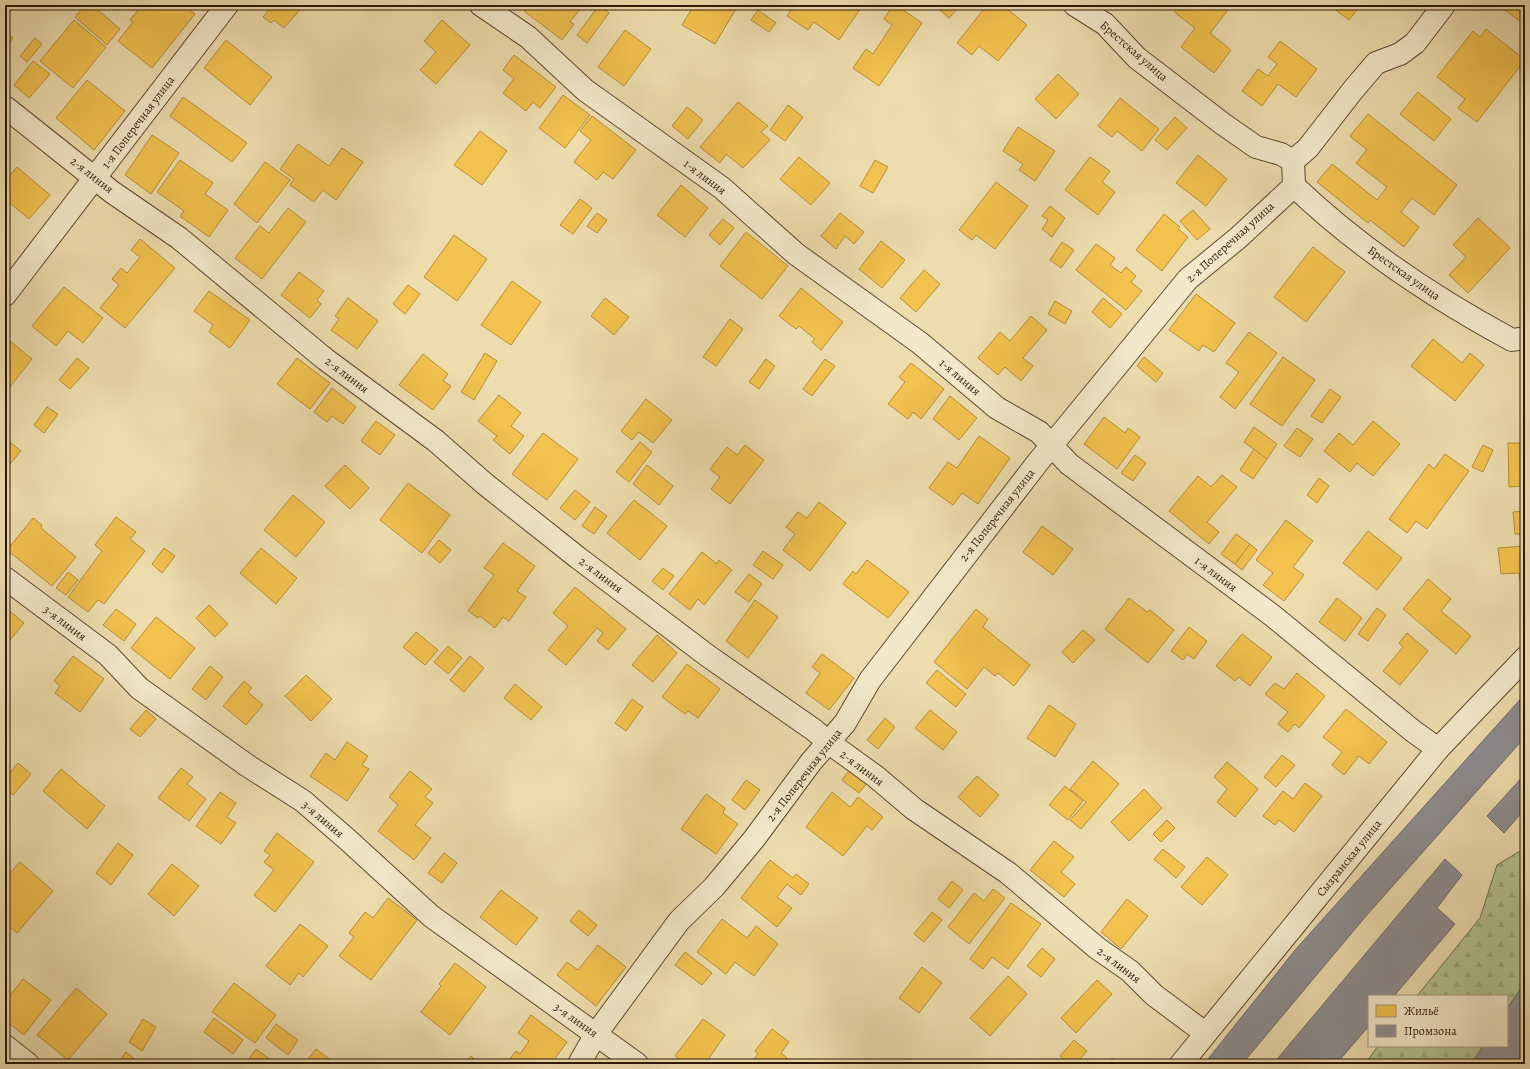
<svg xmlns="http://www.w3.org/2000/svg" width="1530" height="1069" font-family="Alegreya,serif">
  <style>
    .forest { fill: url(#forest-firs); stroke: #6e6c4a }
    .homes { fill: #f2c14e; stroke: #b68e38 }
    .industry { fill: #8d8d92; stroke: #706a68 }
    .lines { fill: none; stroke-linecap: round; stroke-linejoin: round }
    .minor-casing { stroke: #5c4830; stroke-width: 24 }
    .tertiary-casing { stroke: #5c4830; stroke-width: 24 }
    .minor { stroke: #f3e9ca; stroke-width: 22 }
    .tertiary { stroke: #f3e9ca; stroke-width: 22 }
    .labels { text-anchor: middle; stroke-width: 4; stroke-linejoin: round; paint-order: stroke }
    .street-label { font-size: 12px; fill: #2b1706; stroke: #f3e9ca }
  </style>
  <defs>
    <pattern id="forest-firs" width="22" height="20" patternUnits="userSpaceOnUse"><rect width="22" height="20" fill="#b2c28f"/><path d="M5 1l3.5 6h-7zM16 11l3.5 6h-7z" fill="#99a67a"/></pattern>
  </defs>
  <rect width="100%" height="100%" fill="#edddae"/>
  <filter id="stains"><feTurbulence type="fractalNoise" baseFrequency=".005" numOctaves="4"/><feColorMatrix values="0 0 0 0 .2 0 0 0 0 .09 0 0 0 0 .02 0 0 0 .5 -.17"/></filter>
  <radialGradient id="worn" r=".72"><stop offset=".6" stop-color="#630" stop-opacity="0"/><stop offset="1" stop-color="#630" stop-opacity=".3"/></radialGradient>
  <g class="forest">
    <path d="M1525,848v134l-18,27v-13h-90l63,-78 17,-53z"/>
    <path d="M1378,1046h105l-12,18h-106z"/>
  </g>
  <g class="homes">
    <path d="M85,5h7l28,24 -13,16 -32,-28z"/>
    <path d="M142,5h42l11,9 -43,54 -34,-27 15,-19 -3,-2z"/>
    <path d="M260,5h44l-20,23 -10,-8 -3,3 -8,-6 5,-6z"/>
    <path d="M528,5h55l-13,17 4,2 -12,16 -38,-29z"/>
    <path d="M599,5l10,8 -22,30 -10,-8z"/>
    <path d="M694,5h35l7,4 -21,35 -33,-19z"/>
    <path d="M794,5h69l-24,35 -25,-18 -6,8 -21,-14z"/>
    <path d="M893,5h3l26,18 -43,63 -26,-18 13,-19 7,5 19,-29 -8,-6z"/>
    <path d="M934,5h27l-12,13z"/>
    <path d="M987,5h15l25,20 -29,36 -19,-15 -7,9 -15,-12z"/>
    <path d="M1180,5h52l-22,28 21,17 -17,23 -33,-26 14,-19 -21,-16z"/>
    <path d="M1329,5h32l-12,15z"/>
    <path d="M1498,5h27v20z"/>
    <path d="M758,10l18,13 -7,9 -18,-12z"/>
    <path d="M74,20l32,27 -33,41 -33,-27z"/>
    <path d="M442,20l28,25 -34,39 -16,-14 16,-18 -12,-11z"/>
    <path d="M1486,29l39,31 -48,62 -19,-14 7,-9 -28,-22 36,-46 7,6z"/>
    <path d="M625,30l26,19 -27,37 -26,-19z"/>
    <path d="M5,32l8,6 -8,11z"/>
    <path d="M35,38l7,6 -15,18 -7,-6z"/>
    <path d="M226,40l46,37 -22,28 -46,-37z"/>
    <path d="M1280,41l37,28 -21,28 -18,-13 -16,22 -20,-15 16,-22 10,7 9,-12 -9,-7z"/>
    <path d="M514,55l42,32 -16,21 -7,-6 -7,9 -23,-18 11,-14 -11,-9z"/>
    <path d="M33,61l17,13 -21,24 -15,-13z"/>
    <path d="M1058,74l21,20 -23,25 -21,-20z"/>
    <path d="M87,80l38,31 -31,39 -38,-32z"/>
    <path d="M1418,92l33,27 -17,22 -34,-27z"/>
    <path d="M563,95l27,20 -25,33 -26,-20z"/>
    <path d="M183,97l64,46 -15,19 -62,-46z"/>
    <path d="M1120,98l39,31 -17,22 -25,-20 -5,6 -14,-11z"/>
    <path d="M738,102l30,24 -7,6 9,8 -27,28 -17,-14 -6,9 -20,-16z"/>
    <path d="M788,105l15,12 -18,24 -15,-11z"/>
    <path d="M687,107l16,13 -15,19 -16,-13z"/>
    <path d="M1368,114l89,71 -23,30 -22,-17 -11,14 18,15 -15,20 -34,-27 -2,3 -51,-41 15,-18 45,36 10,-13 -31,-24 11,-13 -17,-14z"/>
    <path d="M592,116l44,34 -23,29 -10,-7 -6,8 -23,-18 17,-22 -11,-9z"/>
    <path d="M1175,117l12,11 -20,22 -12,-10z"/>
    <path d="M1018,127l37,24 -20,30 -16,-11 4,-6 -20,-13z"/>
    <path d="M480,131l27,20 -25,34 -28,-20z"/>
    <path d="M152,135l27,18 -28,41 -26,-19z"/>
    <path d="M298,144l31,22 13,-18 21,14 -27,38 -13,-10 -9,12 -24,-17 4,-6 -14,-10z"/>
    <path d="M1198,155l29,24 -21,27 -30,-23z"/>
    <path d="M799,157l31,26 -19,22 -31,-26z"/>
    <path d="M1090,157l20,14 -8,11 13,10 -17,23 -33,-25z"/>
    <path d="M180,160l33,23 -8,11 23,16 -19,27 -29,-21 4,-5 -27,-19z"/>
    <path d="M875,160l13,7 -15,26 -13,-7z"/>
    <path d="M265,162l25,18 -33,43 -23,-19z"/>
    <path d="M17,167l33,28 -21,24 -24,-20v-18z"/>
    <path d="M996,182l32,24 -33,43 -19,-14 -4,5 -13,-10z"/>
    <path d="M681,185l27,23 -23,29 -28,-22z"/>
    <path d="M580,199l12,9 -19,26 -13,-9z"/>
    <path d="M1050,206l15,12 -13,19 -10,-8 6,-9 -6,-4z"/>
    <path d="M288,208l18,14 -44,57 -27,-21 25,-32 9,7z"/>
    <path d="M1193,210l17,19 -13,11 -17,-19z"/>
    <path d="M597,213l10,7 -10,13 -10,-7z"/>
    <path d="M840,213l24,19 -10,12 -9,-8 -9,13 -15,-13z"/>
    <path d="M1164,214l16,13 -2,2 10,8 -26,34 -26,-21z"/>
    <path d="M1478,218l32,30 -42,45 -19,-18 17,-18 -13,-12z"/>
    <path d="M723,219l11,9 -14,17 -11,-10z"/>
    <path d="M746,232l42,34 -26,33 -42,-33z"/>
    <path d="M454,235l33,24 -30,42 -33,-24z"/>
    <path d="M140,239l35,29 -50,60 -25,-20 19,-23 -7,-6 9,-11 6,5 13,-16 -9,-7z"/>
    <path d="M881,241l24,19 -23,28 -23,-19z"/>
    <path d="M1062,242l12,8 -13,18 -11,-8z"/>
    <path d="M1096,244l19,14 -5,7 11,8 5,-6 10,9 -5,6 11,9 -16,19 -50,-40z"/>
    <path d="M1313,247l32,25 -39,50 -32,-25z"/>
    <path d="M924,270l16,14 -24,28 -16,-14z"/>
    <path d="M299,272l25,19 -7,9 4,4 -11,14 -29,-23z"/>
    <path d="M512,281l29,21 -30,43 -30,-20z"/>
    <path d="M408,285l12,9 -15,20 -12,-10z"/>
    <path d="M64,287l39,31 -20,25 -15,-12 -12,15 -24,-20z"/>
    <path d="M801,288l42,34 -22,28 -9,-8 3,-3 -16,-13 -3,3 -17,-13z"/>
    <path d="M209,291l41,29 -20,28 -21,-16 4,-7 -19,-14z"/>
    <path d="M1196,294l39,29 -21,29 -11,-7 -4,6 -30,-21z"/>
    <path d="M348,298l30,23 -21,28 -26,-19 8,-11 -4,-3z"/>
    <path d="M605,298l24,19 -15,18 -23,-19z"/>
    <path d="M1103,298l19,16 -12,14 -18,-16z"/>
    <path d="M1055,301l17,10 -7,13 -17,-10z"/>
    <path d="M1031,316l16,14 -24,28 10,8 -12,15 -16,-14 -7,8 -20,-17 22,-26 10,9z"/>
    <path d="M730,319l13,10 -27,37 -13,-9z"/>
    <path d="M1249,332l28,21 -42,56 -15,-12 19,-25 -13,-9z"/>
    <path d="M5,337l27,22 -27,34z"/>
    <path d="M1433,339l29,24 8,-10 14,12 -29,36 -44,-35z"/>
    <path d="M485,353l12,8 -23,39 -13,-8z"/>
    <path d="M423,354l25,20 -5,7 8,5 -18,24 -34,-25z"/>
    <path d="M1144,357l19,16 -7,9 -19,-16z"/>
    <path d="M1283,357l32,23 -33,46 -32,-22z"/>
    <path d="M77,358l12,10 -19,21 -11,-9z"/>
    <path d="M297,358l33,25 -20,26 -33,-25z"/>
    <path d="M766,359l9,7 -16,23 -10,-7z"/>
    <path d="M825,359l10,7 -23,30 -9,-7z"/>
    <path d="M911,363l33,26 -23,30 -8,-7 -5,7 -20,-15 17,-22 -6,-5z"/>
    <path d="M332,388l24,19 -13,17 -11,-8 -5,6 -13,-10z"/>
    <path d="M1330,389l11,8 -19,26 -11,-7z"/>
    <path d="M499,395l22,18 -10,13 13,10 -14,18 -17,-14 4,-4 -19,-15z"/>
    <path d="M950,396l27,22 -18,22 -26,-21z"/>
    <path d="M646,399l26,21 -19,23 -14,-11 -7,8 -11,-9z"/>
    <path d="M47,407l11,7 -14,19 -10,-8z"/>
    <path d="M1104,417l21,16 3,-5 12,9 -23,32 -33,-25z"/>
    <path d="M376,421l19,14 -15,20 -19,-14z"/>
    <path d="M1373,421l27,23 -27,32 -16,-13 -7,9 -26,-21 15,-18 14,12z"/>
    <path d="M1254,427l23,17 -10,15 -23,-17z"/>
    <path d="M1297,428l16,11 -13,18 -16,-11z"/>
    <path d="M543,433l35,26 -31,41 -35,-26z"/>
    <path d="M979,436l31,22 -32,46 -16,-11 -9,12 -24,-17 19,-26 9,6z"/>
    <path d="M10,442l11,9 -16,19v-21z"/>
    <path d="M640,442l12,10 -23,30 -13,-10z"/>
    <path d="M1508,443h17v43l-16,1z"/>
    <path d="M745,445l19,15 -34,44 -19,-15 9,-12 -10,-8 17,-22 10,8z"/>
    <path d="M1483,445l10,5 -10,22 -11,-5z"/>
    <path d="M1254,449l13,10 -14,20 -13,-9z"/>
    <path d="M1445,454l24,17 -42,58 -11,-8 -9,12 -18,-14 40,-55 5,5z"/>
    <path d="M1135,455l11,8 -13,18 -12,-8z"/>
    <path d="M345,465l24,23 -19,21 -25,-23z"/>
    <path d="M647,465l26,21 -14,19 -26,-21z"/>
    <path d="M1222,475l15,12 -30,35 12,10 -10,12 -40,-33 29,-35 13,11z"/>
    <path d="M1319,478l10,8 -12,17 -10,-8z"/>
    <path d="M408,483l42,32 -28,38 -42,-33z"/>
    <path d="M575,490l15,12 -15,18 -15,-12z"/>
    <path d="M293,495l32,27 -29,35 -32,-27z"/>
    <path d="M634,500l33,26 -27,34 -33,-27z"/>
    <path d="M819,502l27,21 -36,48 -27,-21 12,-16 -9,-7 12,-15 9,6z"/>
    <path d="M595,507l12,9 -13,18 -12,-8z"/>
    <path d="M1525,511v78h-4l-2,-16 -18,1 -3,-26 27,-2 -1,-12h-9l-2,-22z"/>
    <path d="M116,517l20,15 -6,7 15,12 -41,53 -6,-4 -10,12 -20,-15 34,-46 -7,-6z"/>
    <path d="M33,518l9,7 -1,3 35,29 -24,29 -45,-36z"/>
    <path d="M1286,520l27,21 -20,26 11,8 -20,26 -21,-16 10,-12 -17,-13z"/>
    <path d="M1042,526l31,23 -20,26 -30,-23z"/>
    <path d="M1368,531l34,27 -25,32 -34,-27z"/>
    <path d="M1236,534l14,10 -15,20 -14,-10z"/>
    <path d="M439,540l12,10 -11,13 -12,-10z"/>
    <path d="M503,543l32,23 -18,25 9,6 -17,24 -6,-4 -8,11 -15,-12 -2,2 -10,-7 26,-36 -10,-7z"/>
    <path d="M1250,544l7,6 -15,20 -7,-6z"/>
    <path d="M164,548l11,8 -13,17 -10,-9z"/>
    <path d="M261,548l36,30 -21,26 -36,-31z"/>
    <path d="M763,551l20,14 -10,14 -20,-14z"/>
    <path d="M702,552l15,12 2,-4 13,10 -28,35 -6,-6 -8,11 -21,-16z"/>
    <path d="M867,560l42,32 -21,26 -45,-34 10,-13 3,3z"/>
    <path d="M663,568l11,8 -11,14 -11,-9z"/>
    <path d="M68,572l10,8 -12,15 -10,-7z"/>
    <path d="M749,574l13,10 -13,18 -14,-10z"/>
    <path d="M1428,579l23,20 -10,12 30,25 -15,18 -53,-45z"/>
    <path d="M575,587l51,42 -18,21 -11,-9 6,-8 -6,-5 -31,37 -18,-15 20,-24 -15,-13z"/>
    <path d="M1129,598l18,14 3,-2 24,20 -26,33 -43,-34z"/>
    <path d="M1337,598l25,20 -17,23 -26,-19z"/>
    <path d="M755,600l23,17 -30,41 -22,-17z"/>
    <path d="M209,605l19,19 -13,13 -19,-19z"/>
    <path d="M5,607l19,16 -19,23z"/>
    <path d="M1377,608l9,7 -18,26 -10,-7z"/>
    <path d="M116,609l20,15 -12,17 -21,-16z"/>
    <path d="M976,609l12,10 -5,8 47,38 -16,21 -16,-13 -3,3 -11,-9 -17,22 -33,-27z"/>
    <path d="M156,617l39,31 -25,31 -39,-31z"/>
    <path d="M1189,627l18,14 -13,18 -7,-5 -4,6 -12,-9z"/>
    <path d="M1083,630l12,10 -22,23 -11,-11z"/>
    <path d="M416,632l22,18 -13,15 -22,-18z"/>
    <path d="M1407,633l21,18 -28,34 -17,-14 20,-24 -4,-4z"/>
    <path d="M1242,634l30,23 -22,29 -11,-9 -4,4 -19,-15z"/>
    <path d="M657,635l20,18 -24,29 -21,-17z"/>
    <path d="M448,646l14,12 -14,16 -14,-12z"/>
    <path d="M822,654l32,24 -25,32 -23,-17 14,-20 -8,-6z"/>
    <path d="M73,656l31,23 -24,33 -25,-19 5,-7 -6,-5z"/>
    <path d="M470,656l14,12 -20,24 -14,-12z"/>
    <path d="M687,664l33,25 -22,29 -10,-7 -3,3 -23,-17z"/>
    <path d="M210,666l13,11 -17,23 -14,-11z"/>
    <path d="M937,670l29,24 -10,13 -30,-24z"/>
    <path d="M1297,673l28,23 -26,32 -4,-4 -7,8 -10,-8 10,-12 -23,-18 10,-11 9,6z"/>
    <path d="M306,675l26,24 -21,22 -26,-25z"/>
    <path d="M244,681l8,7 -4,4 15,13 -17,20 -23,-19z"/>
    <path d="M515,684l27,23 -11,13 -27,-22z"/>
    <path d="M632,699l11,8 -17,24 -11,-8z"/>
    <path d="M1049,705l27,19 -21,33 -28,-19z"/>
    <path d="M1346,709l41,33 -18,22 -10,-8 -15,19 -12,-10 10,-13 -19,-15z"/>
    <path d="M146,710l10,9 -16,18 -10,-8z"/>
    <path d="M930,710l27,22 -14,18 -28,-22z"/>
    <path d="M885,718l10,9 -17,22 -11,-9z"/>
    <path d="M347,742l21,14 -6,9 7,4 -22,32 -37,-25 16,-23 9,7z"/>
    <path d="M1282,755l13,10 -19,22 -12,-10z"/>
    <path d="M1093,761l26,23 -38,45 -11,-9 16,-18 -16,-13z"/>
    <path d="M1227,762l31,27 -23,28 -18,-15 10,-13 -13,-12z"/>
    <path d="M18,763l13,11 -18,21 -8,-8v-9z"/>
    <path d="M181,768l12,9 -6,7 19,15 -17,22 -31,-23z"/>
    <path d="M61,769l44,37 -18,23 -44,-38z"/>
    <path d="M850,769l17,14 -8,10 -17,-13z"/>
    <path d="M410,771l22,18 -7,8 8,6 -18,22 16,13 -17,22 -36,-29 20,-26 -9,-8z"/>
    <path d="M977,776l22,19 -19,22 -22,-20z"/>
    <path d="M746,780l14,10 -15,20 -13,-10z"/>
    <path d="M1305,783l17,13 -28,36 -15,-12 -4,5 -12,-9 20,-25 10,8z"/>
    <path d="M1065,786l18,15 -15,19 -19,-15z"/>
    <path d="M1144,789l18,19 -33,33 -18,-19z"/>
    <path d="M220,792l16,11 -9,14 9,6 -15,21 -25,-18z"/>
    <path d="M832,792l18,15 8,-10 25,20 -11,13 -5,-4 -24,30 -37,-29z"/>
    <path d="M706,794l19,14 -2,5 15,11 -22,30 -35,-25z"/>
    <path d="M1167,820l8,8 -14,14 -8,-8z"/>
    <path d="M277,833l37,29 -39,50 -21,-17 20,-25 -10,-8 6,-7 -6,-4z"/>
    <path d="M1054,841l20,16 -13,15 14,12 -11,13 -34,-27z"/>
    <path d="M118,843l15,12 -22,30 -15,-12z"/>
    <path d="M1163,849l22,18 -9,11 -22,-19z"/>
    <path d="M444,853l13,10 -15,20 -14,-10z"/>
    <path d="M1207,857l21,18 -26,30 -21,-18z"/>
    <path d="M770,860l23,18 3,-4 13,10 -8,11 -14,-11 -10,13 15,11 -15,19 -36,-29z"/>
    <path d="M20,862l33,29 -36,42 -12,-10v-44z"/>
    <path d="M172,864l27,22 -25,30 -26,-22z"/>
    <path d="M952,881l11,9 -14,18 -11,-9z"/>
    <path d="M993,889l12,9 -36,46 -21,-17 26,-34 10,8z"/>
    <path d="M501,890l37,28 -22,27 -36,-28z"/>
    <path d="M388,898l29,22 -46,60 -32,-24 15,-19 -5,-4 16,-21 8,6z"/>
    <path d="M1127,899l21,17 -27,33 -20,-17z"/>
    <path d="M1011,903l30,21 -33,45 -16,-12 -9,12 -13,-10z"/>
    <path d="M579,910l18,15 -9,11 -18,-15z"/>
    <path d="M932,912l10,8 -18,22 -10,-8z"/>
    <path d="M722,919l25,19 9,-12 22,18 -24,32 -19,-14 -9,12 -29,-22z"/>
    <path d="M300,924l28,22 -25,31 -4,-4 -9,12 -24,-19z"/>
    <path d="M598,945l28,22 -30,39 -39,-31 10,-13 11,8z"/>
    <path d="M1042,948l13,11 -14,18 -14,-11z"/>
    <path d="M685,952l27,21 -10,12 -27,-20z"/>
    <path d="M455,963l31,24 -36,48 -29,-23 20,-26 -2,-2z"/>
    <path d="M922,967l20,16 -23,30 -20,-15z"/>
    <path d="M1008,976l19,18 -37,42 -20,-18z"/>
    <path d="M23,979l28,21 -27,35 -19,-15v-18z"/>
    <path d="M1097,980l15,14 -36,39 -15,-15z"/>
    <path d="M234,983l42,32 -21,28 -43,-31z"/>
    <path d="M76,988l31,26 -39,46 -31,-25z"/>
    <path d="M531,1015l36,27 -16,22h-45l10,-13 4,3 9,-13 -11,-8z"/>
    <path d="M214,1018l29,22 -10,14 -29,-22z"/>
    <path d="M143,1019l13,8 -14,24 -13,-9z"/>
    <path d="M703,1019l22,16 -20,29h-26l3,-3 -7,-5z"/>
    <path d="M276,1024l22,16 -10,15 -22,-17z"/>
    <path d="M772,1029l17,13 -8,11 6,5 -5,6h-32l8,-10 -3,-3z"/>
    <path d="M1074,1040l13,11 -11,13h-8l-8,-8z"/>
    <path d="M256,1049l20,15h-31z"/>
    <path d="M316,1049l20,15h-32z"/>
    <path d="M126,1052l14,12h-23z"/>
    <path d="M471,1056l9,8h-17z"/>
    <path d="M1112,1058l6,6h-11z"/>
  </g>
  <g class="industry">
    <path d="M1525,694v43l-159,179 -124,148h-38l92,-115z"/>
    <path d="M1525,774v35l-21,24 -17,-17z"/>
    <path d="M1445,859l17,16 -25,33 18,16 -61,72h-25v30l-33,38h-63z"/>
    <path d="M1525,982v82h-54l12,-18h24v-37z"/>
  </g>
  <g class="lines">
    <defs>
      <g id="minor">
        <path d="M481,5l47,32 57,53 137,98 74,66 124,89 77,65 42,24 30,32 204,152 140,115 25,18"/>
        <path d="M1075,5l30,19 32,34 86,66 33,23 25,7 12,7"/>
        <path d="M5,107l107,85 67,46 146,121 111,82 49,43 92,73 131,99 106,74 14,12 47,34 39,33 94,64 89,75 33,23 24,24 51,38"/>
        <path d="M1294,186c64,61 140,112 218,154l13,-2"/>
        <path d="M5,295l222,-290"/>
        <path d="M5,578l103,77 31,33 109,78 55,35 45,39 83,76 206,148"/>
        <path d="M5,1046l23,18"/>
        <path d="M579,1064l17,-30 83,-113 35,-34 40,-48 57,-77 34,-39 25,-43 168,-218 150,-183 50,-41 56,-52 -1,-25 15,-13 45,-58 23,-27 24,-9 15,-11 29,-38"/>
      </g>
      <path id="tertiary" d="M1181,1064l257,-315 87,-91"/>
    </defs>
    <use href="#minor" class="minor-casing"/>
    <use href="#tertiary" class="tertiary-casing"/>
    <use href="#minor" class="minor"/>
    <use href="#tertiary" class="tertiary"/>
  </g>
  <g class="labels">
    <g class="street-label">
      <text transform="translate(1134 51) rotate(41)" y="4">Брестская улица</text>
      <text transform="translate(138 122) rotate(-53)" y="4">1-я Поперечная улица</text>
      <text transform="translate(92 175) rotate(38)" y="4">2-я линия</text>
      <text transform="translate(705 177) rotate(37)" y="4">1-я линия</text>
      <text transform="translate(1230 242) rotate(-42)" y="4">2-я Поперечная улица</text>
      <text transform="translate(1404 273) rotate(35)" y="4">Брестская улица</text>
      <text transform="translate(347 375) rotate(37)" y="4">2-я линия</text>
      <text transform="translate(960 377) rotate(40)" y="4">1-я линия</text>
      <text transform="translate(997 515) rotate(-52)" y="4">2-я Поперечная улица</text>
      <text transform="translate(1216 574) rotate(37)" y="4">1-я линия</text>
      <text transform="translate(601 575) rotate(37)" y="4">2-я линия</text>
      <text transform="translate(65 623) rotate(37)" y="4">3-я линия</text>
      <text transform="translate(862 768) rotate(37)" y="4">2-я линия</text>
      <text transform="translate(804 775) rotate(-52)" y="4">2-я Поперечная улица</text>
      <text transform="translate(323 819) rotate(40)" y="4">3-я линия</text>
      <text transform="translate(1349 858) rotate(-51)" y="4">Сызранская улица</text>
      <text transform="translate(1119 965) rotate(37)" y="4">2-я линия</text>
      <text transform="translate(576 1020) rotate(35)" y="4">3-я линия</text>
    </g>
  </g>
  <rect width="1530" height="1069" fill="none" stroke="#edddae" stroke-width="20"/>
  <rect x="6" y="6" width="1518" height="1057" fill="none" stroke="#2b1706" stroke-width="2"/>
  <rect x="10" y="10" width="1510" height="1049" fill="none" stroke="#2b1706"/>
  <rect x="1368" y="995" width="140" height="52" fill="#f3e9ca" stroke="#a3957c"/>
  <rect x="1376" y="1005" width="20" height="12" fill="#f2c14e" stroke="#a3957c"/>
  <text x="1404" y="1015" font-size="12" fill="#2b1706">Жильё</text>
  <rect x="1376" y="1025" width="20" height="12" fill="#8d8d92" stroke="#a3957c"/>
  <text x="1404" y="1035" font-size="12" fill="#2b1706">Промзона</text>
  <rect width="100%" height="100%" filter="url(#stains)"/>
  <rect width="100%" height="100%" fill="url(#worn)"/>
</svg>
